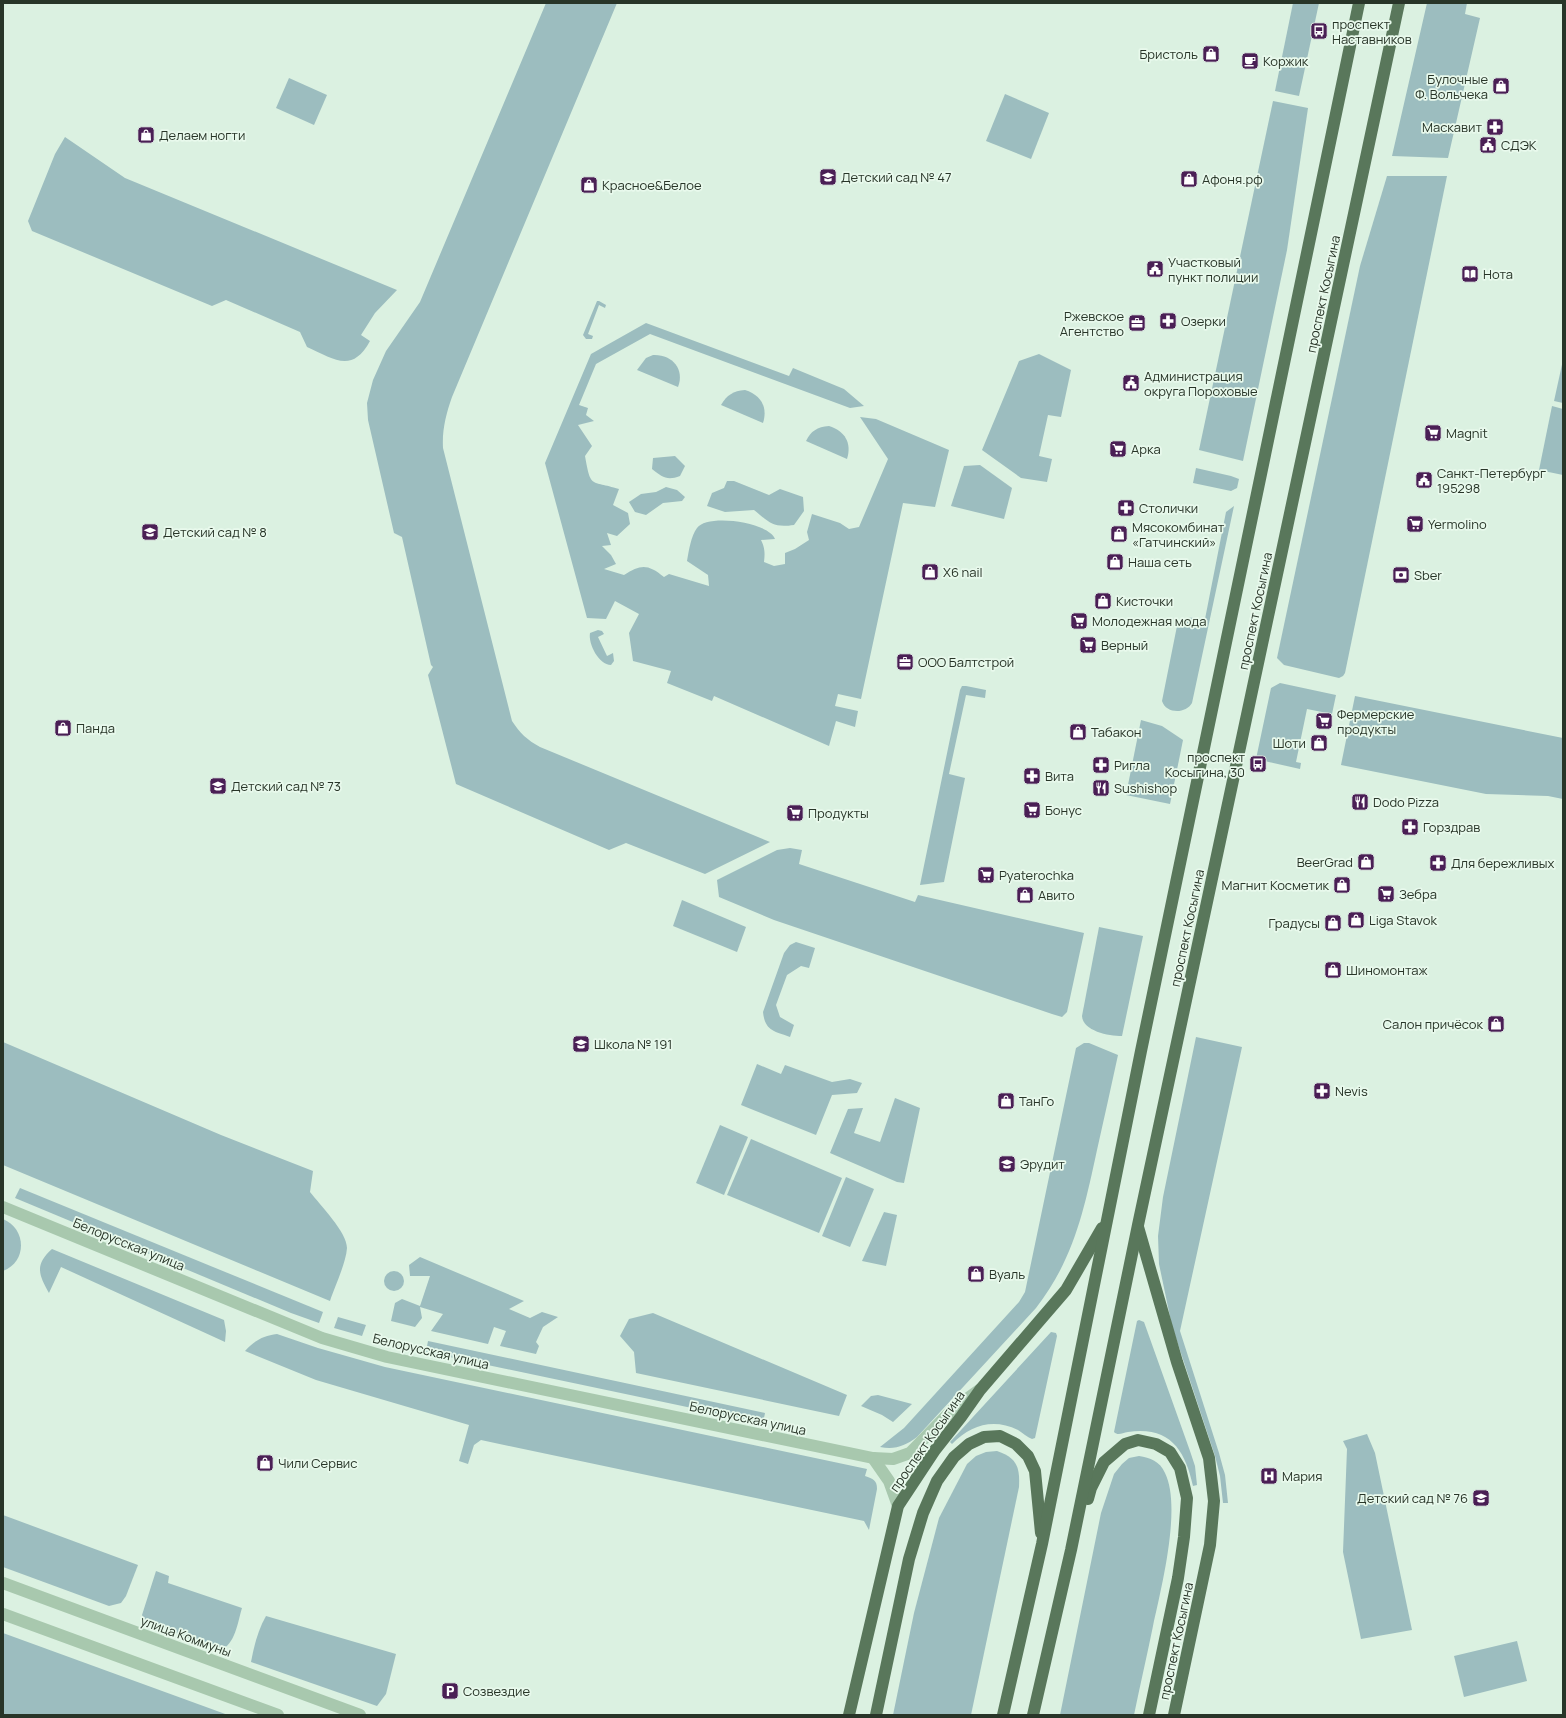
<svg xmlns="http://www.w3.org/2000/svg" width="1566" height="1718" font-family="Manrope,sans-serif">
  <style>
    .green { fill: #9cbdbf }
    .lines { fill: none; stroke-linecap: round; stroke-linejoin: round }
    .minor { stroke: #a8c8ae; stroke-width: 12 }
    .major { stroke: #59775b; stroke-width: 12 }
    .labels { text-anchor: middle; stroke-width: 3.5; stroke-linejoin: round; paint-order: stroke }
    .poi-label { font-size: 13px; fill: #283528; stroke: #e8f9ec; text-anchor: start }
    .street-label { font-size: 13px; fill: #283528; stroke: #e8f9ec }
  </style>
  <rect width="100%" height="100%" fill="#dbf1e1"/>
  <g class="green">
    <path d="M546,3h71l-165,394c-6,17 -10,33 -9,51l69,273c8,12 15,19 28,26l230,95 -65,32 -79,-31 -17,7 -153,-66 -28,-109 5,-8 -2,-2 -29,-128 -8,-4 -26,-113 -1,-17 6,-23 13,-29 34,-49z"/>
    <path d="M1293,3h26l-20,93 -24,-5z"/>
    <path d="M1427,3h40l-2,11 15,4 -32,140 -56,-2z"/>
    <path d="M289,78l38,17 -13,30 -38,-17z"/>
    <path d="M1005,94l44,19 -18,46 -45,-18z"/>
    <path d="M1273,101l35,7 -21,142 -44,211 -44,-11z"/>
    <path d="M65,137l60,41 272,112 -22,23 -14,22 9,6c-18,33 -36,18 -63,6l-7,-15 -74,-32 -14,6 -180,-75 -4,-10 27,-67z"/>
    <path d="M1387,176h60l-102,497 -2,3 -4,2 -55,-13 -7,-7 83,-392z"/>
    <path d="M597,301h2l7,4 -1,3 -6,-3 -11,29 5,2 -1,3h-6l-3,-4z"/>
    <path d="M646,323l143,53 4,-8 51,21 20,17 -14,2 -200,-74 -54,30 -17,41 9,3 -2,7 8,6 -16,4 14,21 -7,10c6,33 5,24 34,33l-6,16 15,8 2,11 -13,12 -10,-3 4,12 -9,1 9,9 5,9 -12,5 20,6c17,-11 24,-11 40,2l5,-3 40,12 -1,-11 -21,-14c2,-11 4,-25 10,-33 10,-15 72,-6 78,11l-14,1c4,8 4,13 3,22l10,4 11,-2v-11l10,-4 14,-9 -2,-8 5,-18 28,9 9,6 10,-2 29,-68 -28,-42 16,2 73,31 -14,57 -32,-4 -42,196 -23,-5 -3,12 23,5 -3,16 -19,-6 -7,25 -115,-50 -2,5 -45,-18 4,-12 -38,-10 -4,-28 10,-19 -24,-13 -9,18 -19,-1 -42,-155 46,-109z"/>
    <path d="M1039,354l32,16 -10,47 -13,-2 -9,41 13,3 -5,23 -26,-4 -39,-28 37,-89z"/>
    <path d="M653,355c19,-1 32,14 25,32l-41,-17 9,-12z"/>
    <path d="M1563,360v43l-9,-2z"/>
    <path d="M745,390c16,5 23,17 18,33l-42,-18c6,-10 12,-14 24,-15z"/>
    <path d="M1552,406l11,3v66l-24,-5z"/>
    <path d="M829,426c16,5 23,17 18,33l-41,-18c5,-10 11,-14 23,-15z"/>
    <path d="M675,456l10,10 -5,10c-13,5 -18,1 -28,-7l1,-11z"/>
    <path d="M980,465l32,23 -8,31 -53,-13 13,-40z"/>
    <path d="M1196,468l35,8 8,3 -2,9 -6,3 -38,-8z"/>
    <path d="M727,481h7l35,14 11,-6 23,8 1,14 -10,14c-21,3 -24,-2 -40,-15l-29,2 -18,-6 5,-13 12,-5z"/>
    <path d="M666,487l11,3 8,7 -3,4 -19,2 -17,12 -11,-3 -6,-10 12,-8 15,-2z"/>
    <path d="M1234,506l-42,197c-6,11 -26,11 -30,-2l15,-75c7,-11 16,-8 28,-7l21,-107z"/>
    <path d="M598,630l4,1 2,3 -6,3 9,19 6,-3 1,8 -3,4c-12,0 -23,-21 -21,-32z"/>
    <path d="M1280,683l56,12 -4,19 -25,-5 -11,53 5,1 -1,6 -44,-10 15,-71z"/>
    <path d="M962,686h4l20,4 -1,8 -19,-3 -17,79 16,4 -21,104 -24,3 40,-195z"/>
    <path d="M1355,696l208,42v61l-15,-3 -62,-2 -145,-29z"/>
    <path d="M1141,720l21,6 21,14 -13,64 -44,-9z"/>
    <path d="M790,848l12,2 -3,14 116,38 3,-7 166,38 -17,79 -5,5 -10,-3 -278,-94 -55,-23 -2,-17 60,-30z"/>
    <path d="M682,900l64,27 -9,25 -64,-26z"/>
    <path d="M1099,927l44,9 -21,100c-14,0 -39,-5 -40,-20z"/>
    <path d="M796,942l19,6 -6,20 -8,-2 -14,9 -11,30 4,12 14,8 -4,12c-16,-6 -25,-6 -27,-25l21,-59 6,-8z"/>
    <path d="M1196,1037l46,10 -62,284 39,122 6,22 3,28h-5l-3,-27 -5,-20 -43,-130 -13,-62 -1,-28 5,-39z"/>
    <path d="M3,1042l218,93 92,36 -3,21c10,13 37,40 37,56 -1,15 -12,38 -17,53l-327,-136z"/>
    <path d="M1084,1043h5l29,12c-7,32 -14,64 -21,95 -13,60 -23,109 -61,158l-119,129c-12,9 -22,13 -37,10l24,-19 115,-126 6,-10 51,-244z"/>
    <path d="M757,1064l24,10 4,-9 47,17 18,-3 12,4 -5,10 -25,2 -16,40 -75,-30z"/>
    <path d="M895,1098l25,10 -16,75 -7,-1 -67,-29 18,-44 15,-1 -9,25 26,9z"/>
    <path d="M720,1125l28,12 -24,58 -28,-12z"/>
    <path d="M751,1139l91,39 -23,55 -92,-38z"/>
    <path d="M846,1177l28,12 -24,58 -28,-11z"/>
    <path d="M20,1188l303,124 -4,11 -28,-10 -276,-115z"/>
    <path d="M884,1212l13,3 -11,51 -24,-5z"/>
    <path d="M3,1219c24,10 24,43 0,52z"/>
    <path d="M52,1249l172,71 2,11 -1,11 -164,-75 -12,26c-10,-18 -15,-28 3,-44z"/>
    <path d="M420,1257l104,44 -15,8 21,9 12,-6 16,5 -15,10 -7,15 3,4 -3,8 -36,-8 6,-15 -12,-4 -6,17 -57,-13 12,-17 -23,-7 2,11 -7,9 -24,-6 4,-18 7,-4 18,7 10,-30h-20l-1,-11z"/>
    <circle cx="394" cy="1281" r="10"/>
    <path d="M653,1313l194,82 -8,21 -203,-43 -2,-21 -14,-16 9,-17z"/>
    <path d="M338,1317l28,8 -4,11 -28,-8z"/>
    <path d="M1139,1320l5,2 46,129 5,15 2,19 -4,1c-8,-36 -23,-60 -65,-54 -6,1 -10,4 -14,0l23,-111z"/>
    <path d="M1051,1332l5,1 1,3 -22,102 -3,1c-5,-2 -9,-6 -14,-9 -25,-12 -47,-5 -66,14l-2,-2z"/>
    <path d="M277,1334l41,14 67,19 482,102 -2,7c8,3 12,4 12,13l-8,41 -5,-9 -383,-81 -7,5 -6,19 -9,-3 10,-36 -153,-45 -71,-29c10,-11 18,-15 32,-17z"/>
    <path d="M428,1341l337,72 -2,10 -337,-71z"/>
    <path d="M878,1395l34,9 -19,18 -11,-7 -21,-9 10,-10z"/>
    <path d="M1367,1434l8,19 37,177 -51,9 -18,-87 4,-103 -4,-8z"/>
    <path d="M997,1451c20,7 23,16 22,36l-48,228h-78l21,-102 25,-95 28,-54 9,-8 10,-4z"/>
    <path d="M1139,1456c11,2 21,5 26,17 17,34 -4,116 -12,153 -6,30 -13,59 -19,89h-74l41,-202 13,-39 8,-10 7,-6z"/>
    <path d="M3,1515l135,50 -12,31 -5,7 -12,3 -106,-39z"/>
    <path d="M156,1571l13,5 -1,7 74,25c-4,13 -7,38 -22,42l-75,-29 -3,-6z"/>
    <path d="M266,1616l130,38 -10,40 -9,12 -126,-44c3,-16 7,-32 15,-46z"/>
    <path d="M3,1633l225,82h-225z"/>
    <path d="M1517,1641l10,40 -63,16 -10,-41z"/>
  </g>
  <g class="lines">
    <g class="minor">
      <path d="M3,1207l319,131 65,19 486,101 20,1 17,-6 44,-45 25,-18"/>
      <path d="M873,1458l16,23 9,25"/>
      <path d="M3,1583l357,132"/>
      <path d="M3,1614l275,101"/>
    </g>
    <g class="major">
      <path d="M1138,1227l39,135 32,96 5,43 -4,44 -36,170"/>
      <path d="M1088,1499l3,-11 13,-26 21,-18 13,-4 18,4 14,8 10,16 7,30 -3,39 -6,41 -29,137"/>
      <path d="M849,1715l49,-209 37,-56 26,-33 19,-27 86,-100 36,-62"/>
      <path d="M876,1715l33,-156 14,-46 14,-32 17,-24 15,-13 15,-7 16,-1 16,8 12,12 7,15 6,62"/>
      <path d="M1003,1715l39,-171 99,-493 218,-1048"/>
      <path d="M1033,1715l38,-165 67,-325 261,-1222"/>
    </g>
  </g>
  <defs>
    <symbol id="bus-square" viewBox="-11 -11 22 22"><rect x="-9" y="-9" width="18" height="18" rx="4" fill="#4a1f55" stroke="#e8f9ec"/><path d="M-5-6H5V4H4V6H2V4H-2V6H-4V4H-5ZM-3.5-4V0h7V-4ZM-3.5 1.2v1.5H-2V1.2ZM2 1.2v1.5H3.5V1.2Z" fill="#fff"/></symbol>
    <symbol id="shop-square" viewBox="-11 -11 22 22"><rect x="-9" y="-9" width="18" height="18" rx="4" fill="#4a1f55" stroke="#e8f9ec"/><path d="M-5-2.5h2.3a2.7 3.5 0 0 1 5.4 0H5L5.5 6h-11ZM-1.5-2.5h3a1.5 2.3 0 0 0-3 0Z" fill="#fff"/></symbol>
    <symbol id="cafe-square" viewBox="-11 -11 22 22"><rect x="-9" y="-9" width="18" height="18" rx="4" fill="#4a1f55" stroke="#e8f9ec"/><path d="M-5.5-4.5H6V0H3Q3 3.5 0 3.5H-2.5Q-5.5 3.5-5.5 0ZM3-3.2v2h1.7v-2ZM-6 4.5H4V6H-6Z" fill="#fff"/></symbol>
    <symbol id="pharmacy-square" viewBox="-11 -11 22 22"><rect x="-9" y="-9" width="18" height="18" rx="4" fill="#4a1f55" stroke="#e8f9ec"/><path d="M-2-6h4v4h4v4h-4v4h-4v-4h-4v-4h4Z" fill="#fff"/></symbol>
    <symbol id="civic-square" viewBox="-11 -11 22 22"><rect x="-9" y="-9" width="18" height="18" rx="4" fill="#4a1f55" stroke="#e8f9ec"/><path d="M-.6-6.5H3V-4.5H.6V-3L4-1V1h2V6H-6V1h2V-1L-.6-3ZM-1.2 2.5V6h2.4V2.5Z" fill="#fff"/></symbol>
    <symbol id="school-square" viewBox="-11 -11 22 22"><rect x="-9" y="-9" width="18" height="18" rx="4" fill="#4a1f55" stroke="#e8f9ec"/><path d="M0-5L7-2L0 1L-7-2ZM-4 1L0 2.5L4 1V4Q0 6-4 4Z" fill="#fff"/></symbol>
    <symbol id="library-square" viewBox="-11 -11 22 22"><rect x="-9" y="-9" width="18" height="18" rx="4" fill="#4a1f55" stroke="#e8f9ec"/><path d="M-6-4Q-3-5.5-.7-3.5V5Q-3 3-6 4ZM6-4Q3-5.5 .7-3.5V5Q3 3 6 4Z" fill="#fff"/></symbol>
    <symbol id="office-square" viewBox="-11 -11 22 22"><rect x="-9" y="-9" width="18" height="18" rx="4" fill="#4a1f55" stroke="#e8f9ec"/><path d="M-6-3h4V-5.5h4V-3h4V5H-6ZM-1-4.5V-3h2v-1.5ZM-6 0V1H6V0Z" fill="#fff"/></symbol>
    <symbol id="supermarket-square" viewBox="-11 -11 22 22"><rect x="-9" y="-9" width="18" height="18" rx="4" fill="#4a1f55" stroke="#e8f9ec"/><path d="M-6-5.5h2.5l.6 2H6L4.5 2H-2.5L-4.4-4H-6ZM-1.5 3.2a1.3 1.3 0 1 0 .1 0ZM3 3.2a1.3 1.3 0 1 0 .1 0Z" fill="#fff"/></symbol>
    <symbol id="bank-square" viewBox="-11 -11 22 22"><rect x="-9" y="-9" width="18" height="18" rx="4" fill="#4a1f55" stroke="#e8f9ec"/><path d="M-6-4H6V4H-6ZM0-2.3a2.3 2.3 0 1 0 0 4.6a2.3 2.3 0 1 0 0-4.6Z" fill="#fff"/></symbol>
    <symbol id="restaurant-square" viewBox="-11 -11 22 22"><rect x="-9" y="-9" width="18" height="18" rx="4" fill="#4a1f55" stroke="#e8f9ec"/><path d="M-5-6h1v4h1v-4h1v4h1v-4h1v5L-1.5 .5V6h-2V.5L-5-1ZM5-6V6H3V1.5H1.5Q1.5-4 5-6Z" fill="#fff"/></symbol>
    <symbol id="hospital-square" viewBox="-11 -11 22 22"><rect x="-9" y="-9" width="18" height="18" rx="4" fill="#4a1f55" stroke="#e8f9ec"/><path d="M-5-5h3v3.5h4V-5h3V5h-3V1.5h-4V5h-3Z" fill="#fff"/></symbol>
    <symbol id="parking-square" viewBox="-11 -11 22 22"><rect x="-9" y="-9" width="18" height="18" rx="4" fill="#4a1f55" stroke="#e8f9ec"/><path d="M-3.5-5.5H1a3.5 3.5 0 0 1 0 7H-1V5.5H-3.5ZM-1-3.4V-.6H.8a1.4 1.4 0 0 0 0-2.8Z" fill="#fff"/></symbol>
  </defs>
  <g fill-rule="evenodd">
    <use href="#bus-square" x="1309" y="21" width="20" height="20"/>
    <use href="#shop-square" x="1201" y="44" width="20" height="20"/>
    <use href="#cafe-square" x="1240" y="51" width="20" height="20"/>
    <use href="#shop-square" x="1491" y="76" width="20" height="20"/>
    <use href="#pharmacy-square" x="1485" y="117" width="20" height="20"/>
    <use href="#shop-square" x="136" y="125" width="20" height="20"/>
    <use href="#civic-square" x="1478" y="135" width="20" height="20"/>
    <use href="#school-square" x="818" y="167" width="20" height="20"/>
    <use href="#shop-square" x="1179" y="169" width="20" height="20"/>
    <use href="#shop-square" x="579" y="175" width="20" height="20"/>
    <use href="#civic-square" x="1145" y="259" width="20" height="20"/>
    <use href="#library-square" x="1460" y="264" width="20" height="20"/>
    <use href="#pharmacy-square" x="1158" y="311" width="20" height="20"/>
    <use href="#office-square" x="1127" y="313" width="20" height="20"/>
    <use href="#civic-square" x="1121" y="373" width="20" height="20"/>
    <use href="#supermarket-square" x="1423" y="423" width="20" height="20"/>
    <use href="#supermarket-square" x="1108" y="439" width="20" height="20"/>
    <use href="#civic-square" x="1414" y="470" width="20" height="20"/>
    <use href="#pharmacy-square" x="1116" y="498" width="20" height="20"/>
    <use href="#supermarket-square" x="1405" y="514" width="20" height="20"/>
    <use href="#school-square" x="140" y="522" width="20" height="20"/>
    <use href="#shop-square" x="1109" y="524" width="20" height="20"/>
    <use href="#shop-square" x="1105" y="552" width="20" height="20"/>
    <use href="#shop-square" x="920" y="562" width="20" height="20"/>
    <use href="#bank-square" x="1391" y="565" width="20" height="20"/>
    <use href="#shop-square" x="1093" y="591" width="20" height="20"/>
    <use href="#supermarket-square" x="1069" y="611" width="20" height="20"/>
    <use href="#supermarket-square" x="1078" y="635" width="20" height="20"/>
    <use href="#office-square" x="895" y="652" width="20" height="20"/>
    <use href="#supermarket-square" x="1314" y="711" width="20" height="20"/>
    <use href="#shop-square" x="53" y="718" width="20" height="20"/>
    <use href="#shop-square" x="1068" y="722" width="20" height="20"/>
    <use href="#shop-square" x="1309" y="733" width="20" height="20"/>
    <use href="#bus-square" x="1248" y="754" width="20" height="20"/>
    <use href="#pharmacy-square" x="1091" y="755" width="20" height="20"/>
    <use href="#pharmacy-square" x="1022" y="766" width="20" height="20"/>
    <use href="#school-square" x="208" y="776" width="20" height="20"/>
    <use href="#restaurant-square" x="1091" y="778" width="20" height="20"/>
    <use href="#restaurant-square" x="1350" y="792" width="20" height="20"/>
    <use href="#supermarket-square" x="1022" y="800" width="20" height="20"/>
    <use href="#supermarket-square" x="785" y="803" width="20" height="20"/>
    <use href="#pharmacy-square" x="1400" y="817" width="20" height="20"/>
    <use href="#shop-square" x="1356" y="852" width="20" height="20"/>
    <use href="#pharmacy-square" x="1428" y="853" width="20" height="20"/>
    <use href="#supermarket-square" x="976" y="865" width="20" height="20"/>
    <use href="#shop-square" x="1332" y="875" width="20" height="20"/>
    <use href="#supermarket-square" x="1376" y="884" width="20" height="20"/>
    <use href="#shop-square" x="1015" y="885" width="20" height="20"/>
    <use href="#shop-square" x="1346" y="910" width="20" height="20"/>
    <use href="#shop-square" x="1323" y="913" width="20" height="20"/>
    <use href="#shop-square" x="1323" y="960" width="20" height="20"/>
    <use href="#shop-square" x="1486" y="1014" width="20" height="20"/>
    <use href="#school-square" x="571" y="1034" width="20" height="20"/>
    <use href="#pharmacy-square" x="1312" y="1081" width="20" height="20"/>
    <use href="#shop-square" x="996" y="1091" width="20" height="20"/>
    <use href="#school-square" x="997" y="1154" width="20" height="20"/>
    <use href="#shop-square" x="966" y="1264" width="20" height="20"/>
    <use href="#shop-square" x="255" y="1453" width="20" height="20"/>
    <use href="#hospital-square" x="1259" y="1466" width="20" height="20"/>
    <use href="#school-square" x="1471" y="1488" width="20" height="20"/>
    <use href="#parking-square" x="440" y="1681" width="20" height="20"/>
  </g>
  <g class="labels">
    <g class="poi-label">
      <text x="1332" y="29">проспект<tspan x="1332" dy="15">Наставников</tspan></text>
      <text x="1198" y="59" text-anchor="end">Бристоль</text>
      <text x="1263" y="66">Коржик</text>
      <text x="1488" y="84" text-anchor="end">Булочные<tspan x="1488" dy="15">Ф. Вольчека</tspan></text>
      <text x="1482" y="132" text-anchor="end">Маскавит</text>
      <text x="159" y="140">Делаем ногти</text>
      <text x="1501" y="150">СДЭК</text>
      <text x="841" y="182">Детский сад № 47</text>
      <text x="1202" y="184">Афоня.рф</text>
      <text x="602" y="190">Красное&amp;Белое</text>
      <text x="1168" y="267">Участковый<tspan x="1168" dy="15">пункт полиции</tspan></text>
      <text x="1483" y="279">Нота</text>
      <text x="1124" y="321" text-anchor="end">Ржевское<tspan x="1124" dy="15">Агентство</tspan></text>
      <text x="1181" y="326">Озерки</text>
      <text x="1144" y="381">Администрация<tspan x="1144" dy="15">округа Пороховые</tspan></text>
      <text x="1446" y="438">Magnit</text>
      <text x="1131" y="454">Арка</text>
      <text x="1437" y="478">Санкт-Петербург<tspan x="1437" dy="15">195298</tspan></text>
      <text x="1139" y="513">Столички</text>
      <text x="1428" y="529">Yermolino</text>
      <text x="1132" y="532">Мясокомбинат<tspan x="1132" dy="15">«Гатчинский»</tspan></text>
      <text x="163" y="537">Детский сад № 8</text>
      <text x="1128" y="567">Наша сеть</text>
      <text x="943" y="577">X6 nail</text>
      <text x="1414" y="580">Sber</text>
      <text x="1116" y="606">Кисточки</text>
      <text x="1092" y="626">Молодежная мода</text>
      <text x="1101" y="650">Верный</text>
      <text x="918" y="667">ООО Балтстрой</text>
      <text x="1337" y="719">Фермерские<tspan x="1337" dy="15">продукты</tspan></text>
      <text x="76" y="733">Панда</text>
      <text x="1091" y="737">Табакон</text>
      <text x="1306" y="748" text-anchor="end">Шоти</text>
      <text x="1245" y="762" text-anchor="end">проспект<tspan x="1245" dy="15">Косыгина, 30</tspan></text>
      <text x="1114" y="770">Ригла</text>
      <text x="1045" y="781">Вита</text>
      <text x="231" y="791">Детский сад № 73</text>
      <text x="1114" y="793">Sushishop</text>
      <text x="1373" y="807">Dodo Pizza</text>
      <text x="1045" y="815">Бонус</text>
      <text x="808" y="818">Продукты</text>
      <text x="1423" y="832">Горздрав</text>
      <text x="1353" y="867" text-anchor="end">BeerGrad</text>
      <text x="1451" y="868">Для бережливых</text>
      <text x="999" y="880">Pyaterochka</text>
      <text x="1329" y="890" text-anchor="end">Магнит Косметик</text>
      <text x="1399" y="899">Зебра</text>
      <text x="1038" y="900">Авито</text>
      <text x="1369" y="925">Liga Stavok</text>
      <text x="1320" y="928" text-anchor="end">Градусы</text>
      <text x="1346" y="975">Шиномонтаж</text>
      <text x="1483" y="1029" text-anchor="end">Салон причёсок</text>
      <text x="594" y="1049">Школа № 191</text>
      <text x="1335" y="1096">Nevis</text>
      <text x="1019" y="1106">ТанГо</text>
      <text x="1020" y="1169">Эрудит</text>
      <text x="989" y="1279">Вуаль</text>
      <text x="278" y="1468">Чили Сервис</text>
      <text x="1282" y="1481">Мария</text>
      <text x="1468" y="1503" text-anchor="end">Детский сад № 76</text>
      <text x="463" y="1696">Созвездие</text>
    </g>
    <g class="street-label">
      <text transform="translate(1323 294) rotate(-78)" y="5">проспект Косыгина</text>
      <text transform="translate(1255 611) rotate(-78)" y="5">проспект Косыгина</text>
      <text transform="translate(1187 928) rotate(-78)" y="5">проспект Косыгина</text>
      <text transform="translate(129 1244) rotate(22)" y="5">Белорусская улица</text>
      <text transform="translate(431 1351) rotate(13)" y="5">Белорусская улица</text>
      <text transform="translate(748 1418) rotate(12)" y="5">Белорусская улица</text>
      <text transform="translate(927 1441) rotate(-55)" y="5">проспект Косыгина</text>
      <text transform="translate(186 1636) rotate(20)" y="5">улица Коммуны</text>
      <text transform="translate(1176 1641) rotate(-78)" y="5">проспект Косыгина</text>
    </g>
  </g>
  <rect width="1566" height="1718" fill="none" stroke="#283528" stroke-width="8"/>
</svg>
